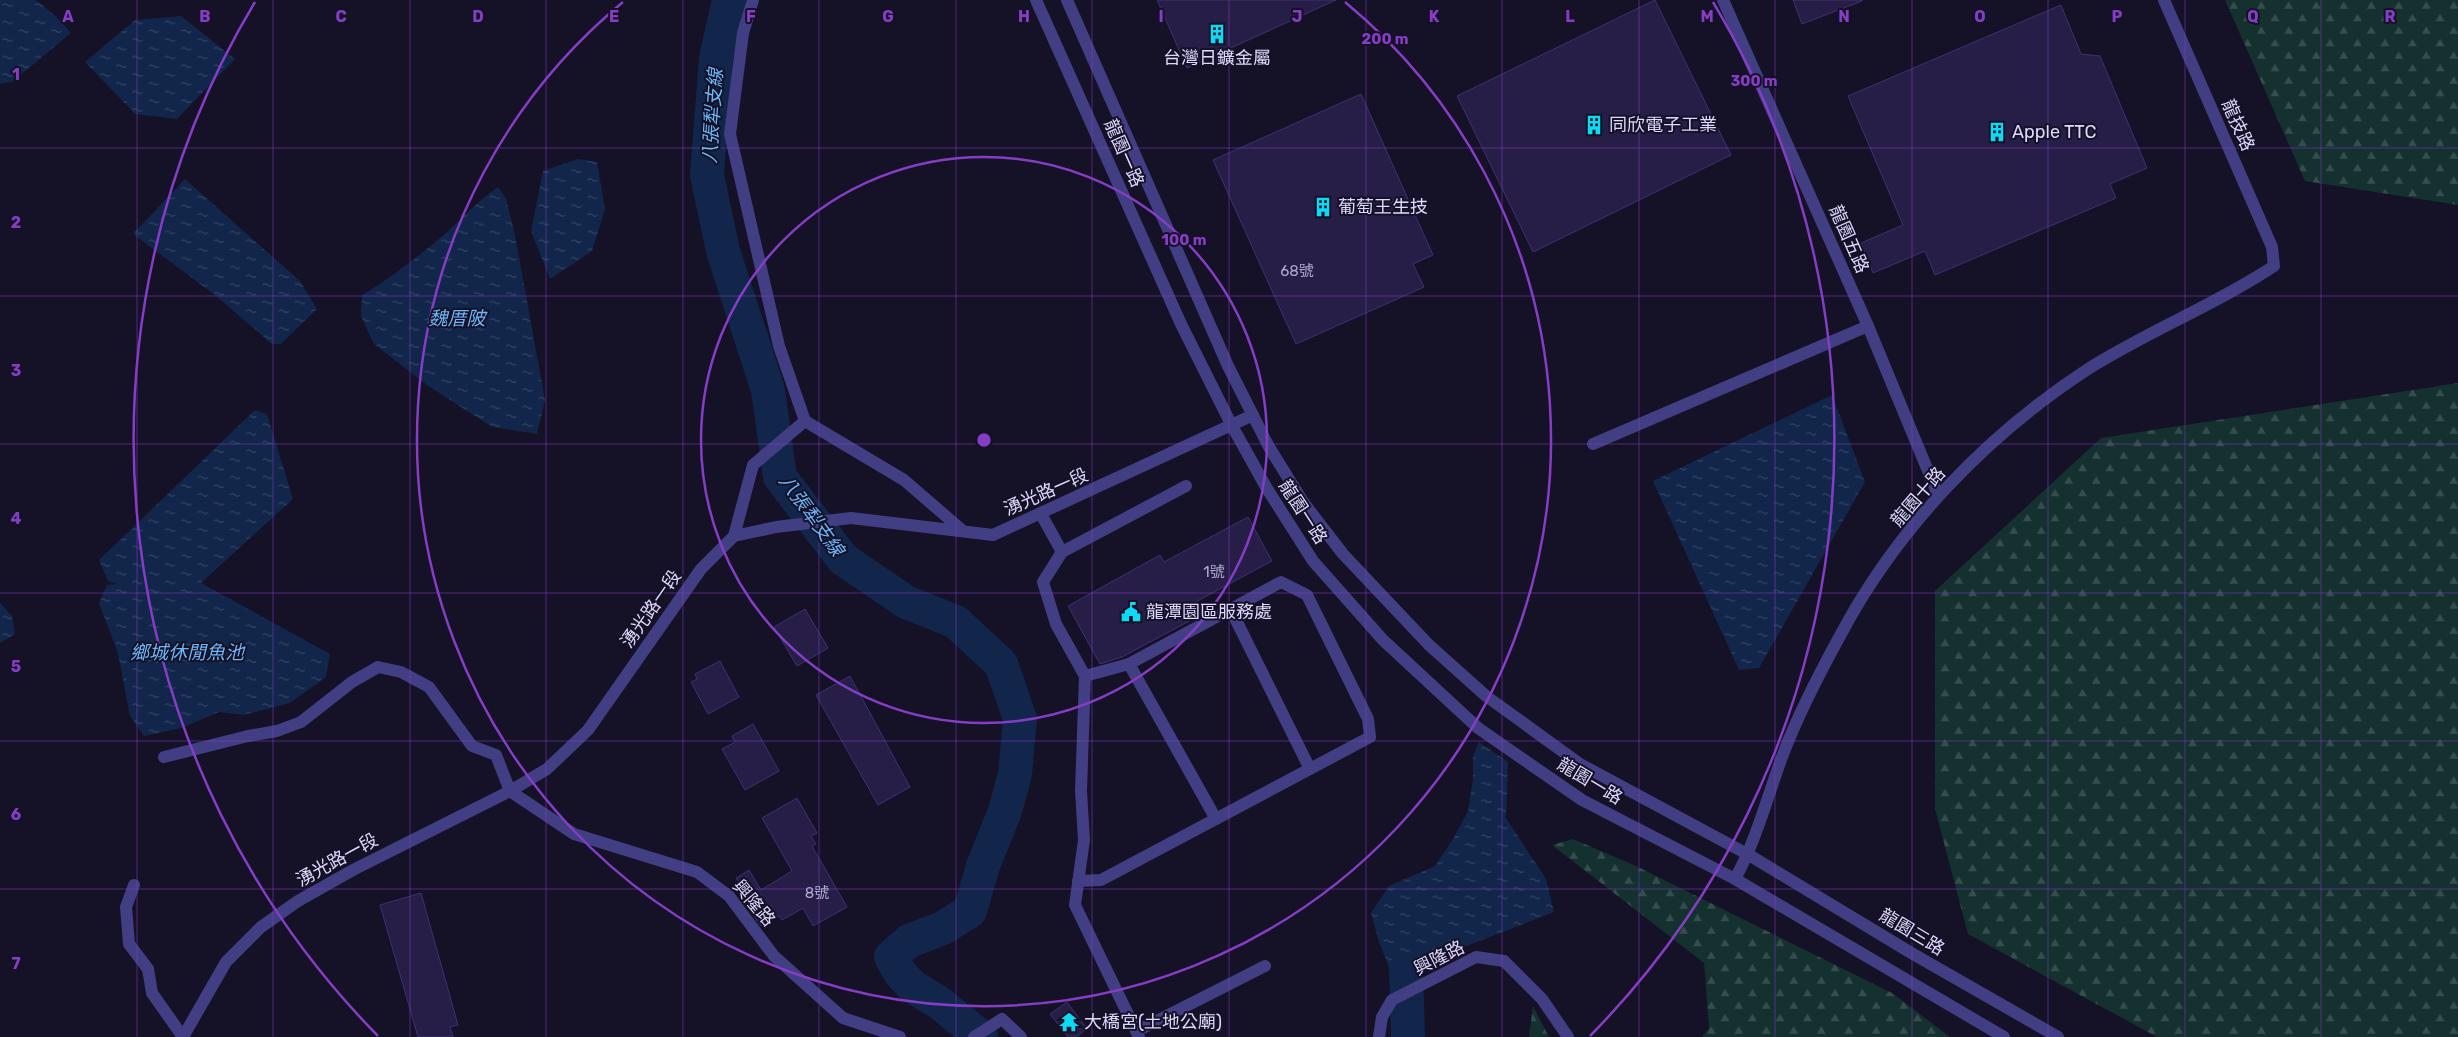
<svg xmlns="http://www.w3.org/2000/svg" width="2458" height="1037" font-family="Rubik,'Noto Sans TC',sans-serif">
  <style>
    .forest { fill: url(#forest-firs) }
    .water { fill: url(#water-ripples) }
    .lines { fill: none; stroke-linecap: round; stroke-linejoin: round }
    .river { stroke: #11264a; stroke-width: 34 }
    .building { fill: #261e47; stroke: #3e3171 }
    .minor { stroke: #413e83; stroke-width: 12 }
    .grid { fill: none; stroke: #853dc5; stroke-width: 1; stroke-opacity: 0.55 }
    .ring { fill: none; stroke: #853dc5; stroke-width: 2.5 }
    .labels { text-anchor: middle; stroke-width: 4; stroke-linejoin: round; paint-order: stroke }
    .number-label { font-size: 15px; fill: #afaad0 }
    .poi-label { font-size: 18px; fill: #ddd8fd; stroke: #151126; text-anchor: start }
    .street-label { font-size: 18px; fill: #ddd8fd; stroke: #151126 }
    .water-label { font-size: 19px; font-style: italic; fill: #6bb5f8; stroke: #151126 }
    .grid-label { font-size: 16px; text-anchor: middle; font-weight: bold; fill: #853dc5; stroke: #151126; stroke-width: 4; stroke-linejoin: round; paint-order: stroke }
    .centre { fill: #853dc5; stroke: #151126; stroke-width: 2.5 }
    .ring-label { font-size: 15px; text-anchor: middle; font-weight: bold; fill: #853dc5; stroke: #151126; stroke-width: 4; stroke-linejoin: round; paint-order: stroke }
  </style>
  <defs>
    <pattern id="forest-firs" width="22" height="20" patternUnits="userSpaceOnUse" patternTransform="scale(1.25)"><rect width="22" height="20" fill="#14302f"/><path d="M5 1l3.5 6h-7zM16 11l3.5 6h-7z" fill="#364d4e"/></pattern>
    <pattern id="water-ripples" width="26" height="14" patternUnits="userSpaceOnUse" patternTransform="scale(1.25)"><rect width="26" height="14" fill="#11264a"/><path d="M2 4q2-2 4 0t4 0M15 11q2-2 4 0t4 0" fill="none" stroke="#334565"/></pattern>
  </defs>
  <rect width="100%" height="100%" fill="#151126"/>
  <g class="forest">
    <path d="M2225,0h233v205l-153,-24z"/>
    <path d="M2458,383v654h-301l-189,-103 -33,-125v-218l166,-153z"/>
    <path d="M1573,839l63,27 256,127 58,44h-248l7,-9 -5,-65 -152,-118z"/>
    <path d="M1533,1006l16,31h-20z"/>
  </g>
  <g class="water">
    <path d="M0,0h36l21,17 14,16 -59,49 -12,2z"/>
    <path d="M181,16l54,43 -58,60 -42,-5 -50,-52 50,-42z"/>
    <path d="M578,159l19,3 8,47 -13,42 -42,28 -19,-48 12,-60z"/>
    <path d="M185,179l115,102 17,28 -36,35h-9l-57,-49 -82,-61z"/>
    <path d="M498,187l8,11 9,37 30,165 -8,34 -45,-7 -65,-42 -53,-41 -13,-28 1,-21c30,-18 57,-39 84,-62 17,-16 32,-32 52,-46z"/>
    <path d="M1832,395l33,87 -106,186 -20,2 -86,-189z"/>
    <path d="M255,410l12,4 26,85 -92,84 129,71 -4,23 -36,26 -46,12 -25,-3 -38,16 -37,8 -14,-20 -12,-63 -19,-50 8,-18 10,-1 -9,-3 -9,-21z"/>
    <path d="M0,603l12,13 3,18 -15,9z"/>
    <path d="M1479,742l29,20 -2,56 40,61 8,33 -162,63 -13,-33 -8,-29 18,-27 46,-20 18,-27 15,-28 5,-32v-23z"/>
  </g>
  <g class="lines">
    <g class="river">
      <path d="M729,0l-13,58 -9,117 16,76 45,139 12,87 63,82 63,43 50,20 45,42 19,55 -5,55 -10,37 -22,55 -13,45 -27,17 -34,13 -18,16 9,16 12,13 29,18 40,33"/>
      <path d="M1406,969l2,68"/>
    </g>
  </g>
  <g class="building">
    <path d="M1157,0h179l-149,68z"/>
    <path d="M1655,0l76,155 -198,97 -76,-156z"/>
    <path d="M1793,0h69v1l-60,23z"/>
    <path d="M2061,5l20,49 19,2 47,112 -37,16 6,14 -181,77 -10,-24 -52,22 -12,-30 42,-18 -55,-129z"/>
    <path d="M1361,94l72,161 -20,9 11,23 -128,57 -83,-184z"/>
    <path d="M1248,517l24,44 -84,45 7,12 -73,39 -22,7 -32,-58 92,-51 4,7z"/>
    <path d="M805,609l23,39 -31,18 -23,-39z"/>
    <path d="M720,661l19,36 -31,17 -17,-32 6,-3 -2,-5z"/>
    <path d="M850,676l60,111 -32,18 -62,-110z"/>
    <path d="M753,724l26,47 -34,19 -23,-41 13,-7 -3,-6z"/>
    <path d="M797,798l20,35 -6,3 5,8 -4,2 35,61 -34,19 -10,-18 -21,12 -3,-4 -18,10 -18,-25 6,-3 -13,-20 13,-8 12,20 31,-19 -30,-53z"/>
    <path d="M421,893l37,132 -8,2 3,10h-35l-38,-132z"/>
    <path d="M1067,1002l20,27 -11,8h-8l-18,-23z"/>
  </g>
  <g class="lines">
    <g class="minor">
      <path d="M753,0l-10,33 -13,101 49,212 26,75 99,59 59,51"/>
      <path d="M1036,0l145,324 50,100 35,63 47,74 70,79 95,88 104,72 153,79 269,158"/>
      <path d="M1067,0l161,366 41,81 34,55 40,52 86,91 57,51 94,68 169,91 164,99 145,83"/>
      <path d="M1723,0l145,326 70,169"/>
      <path d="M1593,444l275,-118"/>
      <path d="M1041,514l21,38 -19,30 13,42 29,52 -4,115 3,49 -9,65 64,132"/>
      <path d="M734,536l19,-71 52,-44"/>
      <path d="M1062,552l124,-66"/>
      <path d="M1230,608l80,161"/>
      <path d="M1129,664l87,155"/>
      <path d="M164,757l84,-21 29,-5 24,-9 51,-40 26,-15 23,5 28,15 43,59 24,9 14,36 64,43 123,38 32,24 45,60 69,62 57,19"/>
      <path d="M1735,879c21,-38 32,-81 47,-122 16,-43 37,-83 59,-123 57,-107 146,-199 247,-265 60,-38 127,-64 186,-103l-2,-19 -108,-247"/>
      <path d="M1078,881l23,-1 269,-143 -2,-18 -61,-124 -26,-13 -152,82 -44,12"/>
      <path d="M134,885l-8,22 3,37 19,25 4,24 31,44"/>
      <path d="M1137,1031l128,-65"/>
      <path d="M183,1037l43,-75 35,-35 37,-26 55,-31 157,-79 37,-22 41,-39 113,-161 33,-33 42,-9 75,-9 142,17 260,-120"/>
      <path d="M974,1037l28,-18 19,18"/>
      <path d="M1379,1037l3,-20 10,-17 84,-43 28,4 38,38 26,38"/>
    </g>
  </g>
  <path class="grid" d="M137,0v1037M273,0v1037M410,0v1037M546,0v1037M683,0v1037M819,0v1037M956,0v1037M1092,0v1037M1229,0v1037M1366,0v1037M1502,0v1037M1639,0v1037M1775,0v1037M1912,0v1037M2048,0v1037M2185,0v1037M2321,0v1037M0,148h2458M0,296h2458M0,444h2458M0,593h2458M0,741h2458M0,889h2458"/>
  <g class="ring">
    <circle cx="984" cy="440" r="283"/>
    <path d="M1345 2A567 567 0 1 1 623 2"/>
    <path d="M378 1036A850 850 0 0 1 255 2M1713 2A850 850 0 0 1 1590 1036"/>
  </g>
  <defs>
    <symbol id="building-bare" viewBox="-9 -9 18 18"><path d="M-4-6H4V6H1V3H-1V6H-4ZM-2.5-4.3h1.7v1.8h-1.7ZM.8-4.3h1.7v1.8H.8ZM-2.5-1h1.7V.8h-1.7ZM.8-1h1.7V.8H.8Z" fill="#0ddaf4" stroke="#151126" stroke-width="2.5" paint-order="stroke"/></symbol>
    <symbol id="civic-bare" viewBox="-9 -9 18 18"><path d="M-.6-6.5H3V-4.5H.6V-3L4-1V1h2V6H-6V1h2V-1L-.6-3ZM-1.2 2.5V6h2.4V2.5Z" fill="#0ddaf4" stroke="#151126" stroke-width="2.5" paint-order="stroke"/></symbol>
    <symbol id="temple-bare" viewBox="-9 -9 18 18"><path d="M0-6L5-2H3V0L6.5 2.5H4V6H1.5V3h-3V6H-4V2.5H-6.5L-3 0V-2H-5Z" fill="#0ddaf4" stroke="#151126" stroke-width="2.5" paint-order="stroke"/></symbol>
  </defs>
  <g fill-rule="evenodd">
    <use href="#building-bare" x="1203" y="20" width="28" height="28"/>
    <use href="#building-bare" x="1580" y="111" width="28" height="28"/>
    <use href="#building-bare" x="1983" y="118" width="28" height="28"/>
    <use href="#building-bare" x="1309" y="193" width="28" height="28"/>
    <use href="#civic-bare" x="1117" y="598" width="28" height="28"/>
    <use href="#temple-bare" x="1055" y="1008" width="28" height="28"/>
  </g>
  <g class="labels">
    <g class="number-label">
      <text x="1297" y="276">68號</text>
      <text x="1214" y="577">1號</text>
      <text x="817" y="898">8號</text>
    </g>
    <g class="poi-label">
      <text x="1217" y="64" text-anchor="middle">台灣日鑛金屬</text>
      <text x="1609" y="131">同欣電子工業</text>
      <text x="2012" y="138">Apple TTC</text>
      <text x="1338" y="213">葡萄王生技</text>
      <text x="1146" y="618">龍潭園區服務處</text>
      <text x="1084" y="1028">大橋宮(土地公廟)</text>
    </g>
    <g class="street-label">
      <text transform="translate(2238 125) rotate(66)" y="6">龍技路</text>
      <text transform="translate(1124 153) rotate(66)" y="6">龍園一路</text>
      <text transform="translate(1849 239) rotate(66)" y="6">龍園五路</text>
      <text transform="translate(1046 492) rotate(-24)" y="6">湧光路一段</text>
      <text transform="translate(1918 497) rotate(-49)" y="6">龍園十路</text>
      <text transform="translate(1303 512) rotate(57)" y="6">龍園一路</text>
      <text transform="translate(651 609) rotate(-55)" y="6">湧光路一段</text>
      <text transform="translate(1590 781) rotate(31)" y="6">龍園一路</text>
      <text transform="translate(337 860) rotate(-29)" y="6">湧光路一段</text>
      <text transform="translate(754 903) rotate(50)" y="6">興隆路</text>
      <text transform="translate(1912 932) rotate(31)" y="6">龍園三路</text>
      <text transform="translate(1439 958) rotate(-27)" y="6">興隆路</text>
    </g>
    <g class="water-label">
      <text transform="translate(712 116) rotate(-86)" y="7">八張犁支線</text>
      <text x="457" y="325">魏厝陂</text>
      <text transform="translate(812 515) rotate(54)" y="7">八張犁支線</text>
      <text x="187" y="659">鄉城休閒魚池</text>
    </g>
  </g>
  <g class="grid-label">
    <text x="68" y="22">A</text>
    <text x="205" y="22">B</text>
    <text x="341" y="22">C</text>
    <text x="478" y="22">D</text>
    <text x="614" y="22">E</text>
    <text x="751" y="22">F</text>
    <text x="888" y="22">G</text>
    <text x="1024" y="22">H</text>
    <text x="1161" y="22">I</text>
    <text x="1297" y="22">J</text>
    <text x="1434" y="22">K</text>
    <text x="1570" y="22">L</text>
    <text x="1707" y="22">M</text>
    <text x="1844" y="22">N</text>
    <text x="1980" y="22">O</text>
    <text x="2117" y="22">P</text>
    <text x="2253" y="22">Q</text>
    <text x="2390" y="22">R</text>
    <text x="16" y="80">1</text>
    <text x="16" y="228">2</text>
    <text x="16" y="376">3</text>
    <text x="16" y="524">4</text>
    <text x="16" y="672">5</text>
    <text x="16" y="820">6</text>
    <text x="16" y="969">7</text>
  </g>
  <circle cx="984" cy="440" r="8" class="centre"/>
  <g class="ring-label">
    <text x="1385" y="44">200 m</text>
    <text x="1754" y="86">300 m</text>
    <text x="1184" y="245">100 m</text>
  </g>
</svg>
